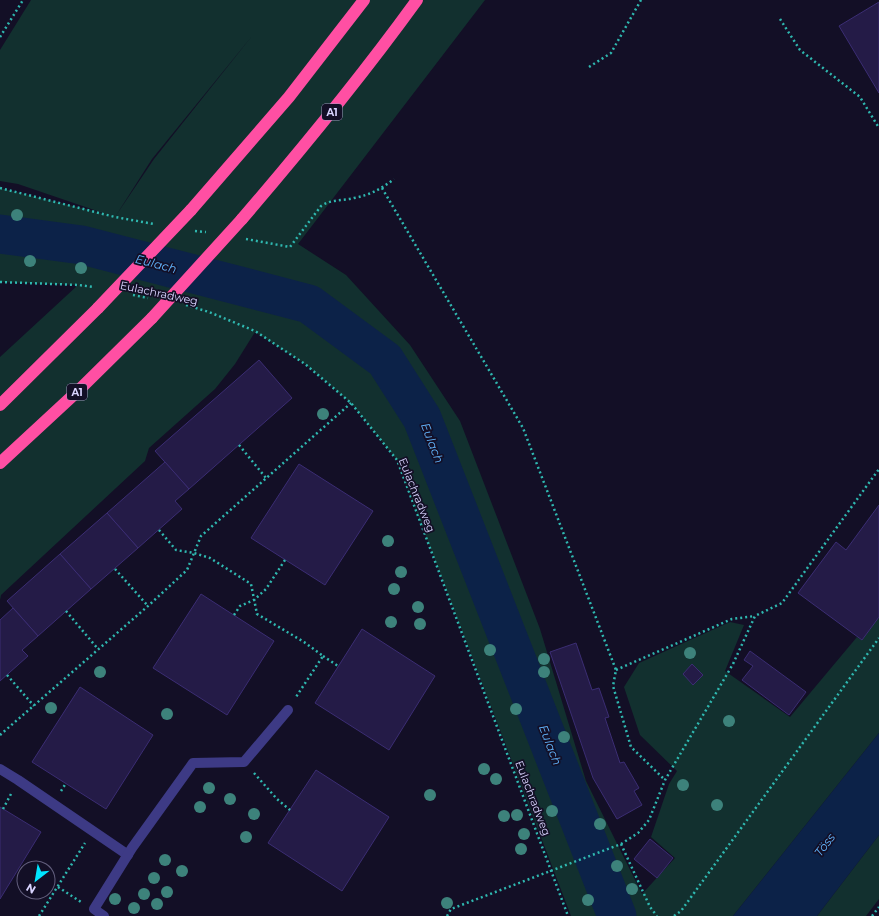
<svg xmlns="http://www.w3.org/2000/svg" width="879" height="916" font-family="Montserrat,sans-serif">
  <style>
    .green { fill: #12302f; fill-rule: evenodd }
    .water { fill: #0c2248 }
    .lines { fill: none; stroke-linecap: round; stroke-linejoin: round }
    .river { stroke: #0c2248; stroke-width: 39 }
    .building { fill: #241b47; stroke: #3b2d73 }
    .path { stroke: #2fb8b0; stroke-width: 2.5; stroke-dasharray: 2 3; stroke-linecap: butt }
    .lane { stroke: #3d3a85; stroke-width: 10 }
    .highway { stroke: #ff4fa3; stroke-width: 12 }
    .highway-bridge { stroke: #ff4fa3; stroke-width: 12 }
    .tree { fill: #3d827b }
    .labels { text-anchor: middle; stroke-width: 3.5; stroke-linejoin: round; paint-order: stroke }
    .shield { fill: #130f26; stroke: #9e99be; stroke-width: 1 }
    .shield-label { font-size: 10px; font-weight: bold; fill: #d9d4ff }
    .street-label { font-size: 11px; fill: #d9d4ff; stroke: #130f26 }
    .water-label { font-size: 12px; font-style: italic; fill: #62b6ff; stroke: #130f26 }
  </style>
  <rect width="100%" height="100%" fill="#130f26"/>
  <g class="green">
    <path d="M31,0h454l-187,244 48,31 64,70 50,76 80,208 46,152 56,113 33,-36 -24,-21 18,-53 8,-13 -37,-36 -16,-48 15,-24 91,-41 14,3 -19,46 65,46 67,-80 5,3 17,-23v116l-146,183h-162l-174,-456 -46,-57 -46,-39 -50,-32 -20,32 -20,25 -66,59 -4,13 -144,134 -1,5v-243l78,-72 -78,-3v-94l106,26 -88,-30 -18,-3v-131zM252,36l-98,123 -39,58 37,-58z"/>
    <path d="M879,835v64l-13,17h-49z"/>
  </g>
  <path class="water" d="M879,733v102l-62,81h-84z"/>
  <g class="lines">
    <path class="river" d="M0,234l82,11 227,59 76,56 37,58 195,498"/>
  </g>
  <g class="building">
    <path d="M879,2v91l-40,-67z"/>
    <path d="M259,360l33,38 -103,91 -34,-38z"/>
    <path d="M165,462l24,27 -14,12 7,8 -44,39 -31,-35z"/>
    <path d="M299,464l74,47 -48,74 -74,-47z"/>
    <path d="M879,505v112l-17,23 -64,-47 38,-51 10,8z"/>
    <path d="M107,513l31,35 -47,41 -31,-35z"/>
    <path d="M60,554l31,35 -53,47 -31,-35z"/>
    <path d="M201,594l73,47 -47,74 -74,-47z"/>
    <path d="M13,608l25,28 -16,14 6,6 -28,25v-61z"/>
    <path d="M362,629l73,47 -46,74 -74,-47z"/>
    <path d="M576,643l16,47 7,-2 10,29 -4,1 15,45 4,-1 15,26 -5,3 8,14 -25,14 -24,-41 -43,-126z"/>
    <path d="M750,651l56,41 -17,23 -47,-35 11,-14 -9,-6z"/>
    <path d="M692,664l11,11 -10,10 -10,-11z"/>
    <path d="M80,687l73,48 -47,74 -74,-47z"/>
    <path d="M316,770l73,47 -47,74 -74,-48z"/>
    <path d="M0,807l41,25 -41,67z"/>
    <path d="M650,839l23,19 -16,20 -23,-19z"/>
  </g>
  <g class="lines">
    <g class="path">
      <path d="M780,19l20,31 60,47 19,31"/>
      <path d="M0,37l23,-37"/>
      <path d="M589,67l22,-14 30,-53"/>
      <path d="M0,188l115,29 39,7"/>
      <path d="M382,188l141,240 93,242 -3,16 18,61 34,33"/>
      <path d="M195,231l11,1"/>
      <path d="M246,239l44,8 31,-41c10,-7 22,-5 33,-8 16,-3 27,-9 40,-19"/>
      <path d="M0,282l79,3 14,2"/>
      <path d="M133,295l15,3"/>
      <path d="M186,305l23,7 46,19 50,33 46,39 46,57 171,456"/>
      <path d="M239,445l27,33"/>
      <path d="M159,530l17,20 18,3 16,5 41,26 6,30 47,28 19,14 -27,41"/>
      <path d="M115,569l33,37"/>
      <path d="M66,611l32,38"/>
      <path d="M234,615l6,-9 14,-6 12,-11 19,-29"/>
      <path d="M323,656l15,10"/>
      <path d="M616,670l116,-51 23,-3"/>
      <path d="M7,675l27,31"/>
      <path d="M0,735l148,-129 39,-36 14,-34 150,-133"/>
      <path d="M254,773l23,26 13,11"/>
      <path d="M61,791l5,-8"/>
      <path d="M3,809l8,-15"/>
      <path d="M621,844l29,63 7,9"/>
      <path d="M58,887l23,15"/>
      <path d="M39,916l46,-73"/>
      <path d="M447,916l4,-7 170,-65 17,-11 11,-13 16,-40 68,-116 22,-48 27,-13 97,-134"/>
      <path d="M674,916l7,-5 198,-273"/>
      <path d="M872,916l7,-9"/>
    </g>
    <g class="lane">
      <path d="M0,769l18,11 110,75"/>
      <path d="M104,916l-10,-7 38,-61 61,-85 51,-1 44,-52"/>
    </g>
    <g class="highway">
      <path d="M191,210l98,-113 75,-97"/>
      <path d="M242,219c61,-71 120,-143 175,-219"/>
      <path d="M0,405l98,-97"/>
      <path d="M0,463l80,-74 72,-71"/>
    </g>
    <g class="highway-bridge">
      <path d="M98,308l93,-98"/>
      <path d="M152,318l90,-99"/>
    </g>
  </g>
  <g class="tree">
    <circle cx="17" cy="215" r="6"/>
    <circle cx="30" cy="261" r="6"/>
    <circle cx="81" cy="268" r="6"/>
    <circle cx="323" cy="414" r="6"/>
    <circle cx="388" cy="541" r="6"/>
    <circle cx="401" cy="572" r="6"/>
    <circle cx="394" cy="589" r="6"/>
    <circle cx="418" cy="607" r="6"/>
    <circle cx="391" cy="622" r="6"/>
    <circle cx="420" cy="624" r="6"/>
    <circle cx="490" cy="650" r="6"/>
    <circle cx="690" cy="653" r="6"/>
    <circle cx="544" cy="659" r="6"/>
    <circle cx="100" cy="672" r="6"/>
    <circle cx="544" cy="672" r="6"/>
    <circle cx="51" cy="708" r="6"/>
    <circle cx="516" cy="709" r="6"/>
    <circle cx="167" cy="714" r="6"/>
    <circle cx="729" cy="721" r="6"/>
    <circle cx="564" cy="737" r="6"/>
    <circle cx="484" cy="769" r="6"/>
    <circle cx="496" cy="779" r="6"/>
    <circle cx="683" cy="785" r="6"/>
    <circle cx="209" cy="788" r="6"/>
    <circle cx="430" cy="795" r="6"/>
    <circle cx="230" cy="799" r="6"/>
    <circle cx="717" cy="805" r="6"/>
    <circle cx="200" cy="807" r="6"/>
    <circle cx="552" cy="811" r="6"/>
    <circle cx="254" cy="814" r="6"/>
    <circle cx="517" cy="815" r="6"/>
    <circle cx="504" cy="816" r="6"/>
    <circle cx="600" cy="824" r="6"/>
    <circle cx="524" cy="834" r="6"/>
    <circle cx="246" cy="837" r="6"/>
    <circle cx="521" cy="849" r="6"/>
    <circle cx="165" cy="860" r="6"/>
    <circle cx="617" cy="866" r="6"/>
    <circle cx="182" cy="871" r="6"/>
    <circle cx="154" cy="878" r="6"/>
    <circle cx="632" cy="889" r="6"/>
    <circle cx="167" cy="892" r="6"/>
    <circle cx="144" cy="894" r="6"/>
    <circle cx="115" cy="899" r="6"/>
    <circle cx="588" cy="900" r="6"/>
    <circle cx="447" cy="903" r="6"/>
    <circle cx="157" cy="904" r="6"/>
    <circle cx="134" cy="908" r="6"/>
  </g>
  <g class="labels">
    <g class="shield">
      <rect x="322" y="104" width="20" height="16" rx="3"/>
      <rect x="67" y="384" width="20" height="16" rx="3"/>
    </g>
    <g class="shield-label">
      <text x="332" y="116">A1</text>
      <text x="77" y="396">A1</text>
    </g>
    <g class="street-label">
      <text transform="translate(159 293) rotate(12)" y="4">Eulachradweg</text>
      <text transform="translate(417 495) rotate(68)" y="4">Eulachradweg</text>
      <text transform="translate(533 798) rotate(69)" y="4">Eulachradweg</text>
    </g>
    <g class="water-label">
      <text transform="translate(156 264) rotate(15)" y="4">Eulach</text>
      <text transform="translate(432 443) rotate(69)" y="4">Eulach</text>
      <text transform="translate(550 745) rotate(69)" y="4">Eulach</text>
      <text transform="translate(825 845) rotate(-53)" y="4">Töss</text>
    </g>
  </g>
  <g transform="translate(36 880) rotate(211)"><circle r="19" fill="#130f26" stroke="#625e7d"/>
  <path d="M0-3L7 15L0 10L-7 15Z" fill="#00e5ff"/>
  <text y="-6" font-size="11" font-weight="bold" text-anchor="middle" fill="#d9d4ff">N</text>
  </g>
</svg>
